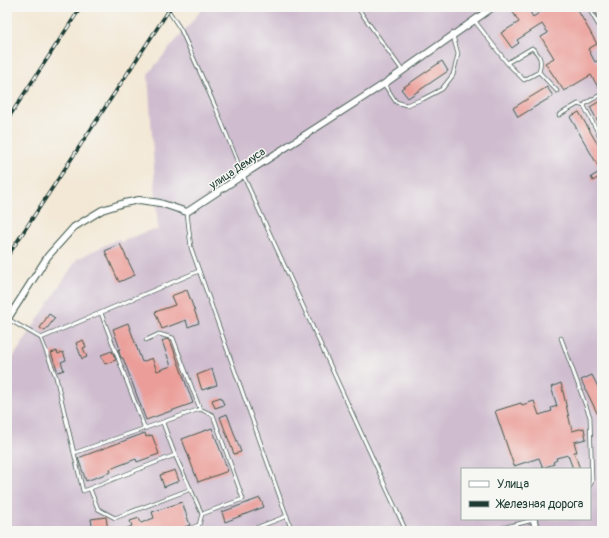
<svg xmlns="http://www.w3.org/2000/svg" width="609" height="538" font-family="Pangolin,sans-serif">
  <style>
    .industrial { fill: #cfbdcf; fill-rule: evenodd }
    .building { fill: #eb9e99 }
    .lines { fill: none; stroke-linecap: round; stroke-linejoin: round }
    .lane-casing { stroke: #3f574c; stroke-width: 4.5 }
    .street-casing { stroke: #3f574c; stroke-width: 8 }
    .lane { stroke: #fff; stroke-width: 3 }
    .street { stroke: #fff; stroke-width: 6 }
    .rail-casing { stroke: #1f3d34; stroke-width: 3.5 }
    .rail { stroke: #f6f6f2; stroke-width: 2; stroke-dasharray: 6; stroke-linecap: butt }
    .labels { text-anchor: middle; stroke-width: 3; stroke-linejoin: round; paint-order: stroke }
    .street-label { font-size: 11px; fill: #1f3d34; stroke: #f6f6f2 }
  </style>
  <rect width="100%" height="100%" fill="#f6f6f2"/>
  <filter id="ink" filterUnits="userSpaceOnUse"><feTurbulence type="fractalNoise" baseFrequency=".025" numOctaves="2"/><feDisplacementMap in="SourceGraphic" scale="8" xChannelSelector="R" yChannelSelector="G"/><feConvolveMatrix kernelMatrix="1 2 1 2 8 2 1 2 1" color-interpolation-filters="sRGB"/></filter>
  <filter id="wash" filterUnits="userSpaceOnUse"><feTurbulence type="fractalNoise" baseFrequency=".012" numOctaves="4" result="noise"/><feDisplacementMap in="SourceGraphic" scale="16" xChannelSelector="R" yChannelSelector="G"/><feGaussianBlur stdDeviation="0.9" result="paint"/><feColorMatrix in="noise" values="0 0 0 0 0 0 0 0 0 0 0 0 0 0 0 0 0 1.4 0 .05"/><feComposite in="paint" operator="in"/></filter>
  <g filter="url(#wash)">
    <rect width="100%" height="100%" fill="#f3e8d6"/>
    <path class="industrial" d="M204,7h398v524h-595v-164l70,-108 41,-20 3,3 27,-11 10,-1 -10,-156zM462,469h128v50h-128z"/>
    <g id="blocks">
      <g class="building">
        <path d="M510,7h17l6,10 15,-10h28l21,37 -9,5 7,13 7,-4v26l-4,3 -7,-12 -27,16 -19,-28 9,-5 -13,-21 7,-4 -6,-9 -25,16 2,3 -7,5 -11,-15 18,-11z"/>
        <path d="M593,7h9v14l-1,-1 -1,1z"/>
        <path d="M442,61l6,10 -40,27 -7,-9z"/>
        <path d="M547,87l6,9 -35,21 -5,-9z"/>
        <path d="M602,100v29l-12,-22z"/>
        <path d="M579,112l23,40v23l-9,6 -2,-4 10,-6 -31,-54z"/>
        <path d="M120,244l15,31 -16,7 -14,-31z"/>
        <path d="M187,290l12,33 -11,4 -2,-7 -24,9 -7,-17 20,-7 -4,-9z"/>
        <path d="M49,314l6,4 -10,13 -5,-3z"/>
        <path d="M128,323l14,39 10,-4 5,13 14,-5 -9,-25 4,-2 4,1 23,63 -47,17 -23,-62h-2l-3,-9h2l-7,-20z"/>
        <path d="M83,340l3,7 -3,1 4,9 -5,2 -6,-16z"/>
        <path d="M57,351l1,3 5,-2 3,8 -5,2 3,8 -6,2 -7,-19z"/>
        <path d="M112,351l4,9 -11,4 -4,-9z"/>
        <path d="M212,369l5,16 -15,5 -5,-15z"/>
        <path d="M592,375l10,20v28l-21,-43z"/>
        <path d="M561,383l11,48 12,-3 2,11 -12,3 3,10h-3l6,17h-7l-5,-14 -12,3 1,2 -4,2 1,2 -11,4 -4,-10 -25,8 -19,-55 26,-8 1,2 12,-4 5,14 13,-4 -1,-3 6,-2 -6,-19z"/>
        <path d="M221,397l3,8 -9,3 -3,-8z"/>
        <path d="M227,414l14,38 -7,2 -14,-37z"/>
        <path d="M212,428l16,43 -30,11 -16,-43z"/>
        <path d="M145,433l1,4 6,-2 7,19 -22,8 -1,-3 -26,10 1,3 -25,9 -8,-23z"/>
        <path d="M175,470l4,11 -15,6 -4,-12z"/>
        <path d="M260,498l4,9 -39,15 -3,-10z"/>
        <path d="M182,502l8,23 -8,3 -2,3h-1l-1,-3 -7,3h-51l12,-5 -2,-5 9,-3 2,5 13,-5 -2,-6z"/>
        <path d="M106,517l2,14h-15l-2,-12z"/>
      </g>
    </g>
  </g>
  <g filter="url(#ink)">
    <use href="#blocks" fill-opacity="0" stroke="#3f574c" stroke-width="1"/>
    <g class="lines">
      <defs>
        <g id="lane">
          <path d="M166,7l15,23 34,76 28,69 163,356"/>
          <path d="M357,7l45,63"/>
          <path d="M588,7l14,24"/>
          <path d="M474,20l33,43 25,-15c9,8 10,13 7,24l-15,8 -17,-17"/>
          <path d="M539,72l18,19"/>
          <path d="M384,84l12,18 10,3 17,-6 19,-10 11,-14 5,-21 -5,-18"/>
          <path d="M602,94l-16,9 -2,3 18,34"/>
          <path d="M559,115l19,-11 6,2"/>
          <path d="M187,212l4,36 101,283"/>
          <path d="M101,313l44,116"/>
          <path d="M8,319l33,19 158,-67"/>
          <path d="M41,338l15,39 27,114 92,-36"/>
          <path d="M561,338l29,79 2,64 -2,4"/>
          <path d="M146,340l13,-6 14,4 27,71 13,6 30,84 -41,15 -27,-59 -12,-32"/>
          <path d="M74,453l126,-44"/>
          <path d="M90,489l8,20 17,9 76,-29"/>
          <path d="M183,531l16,-6 3,-11"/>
          <path d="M248,531l39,-15"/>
          <path d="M491,531l42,-11"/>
        </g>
        <g id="street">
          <path d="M7,320l41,-64 26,-29 28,-17 22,-7 15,-3 21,3 27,9 56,-37 141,-91 109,-77"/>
          <path d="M534,520l2,11"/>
        </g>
      </defs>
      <use href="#lane" class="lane-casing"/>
      <use href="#street" class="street-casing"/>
      <use href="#lane" class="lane"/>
      <use href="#street" class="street"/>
      <defs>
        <g id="rail">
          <path d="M7,120l74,-113"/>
          <path d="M7,257l164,-250"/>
        </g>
      </defs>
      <use href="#rail" class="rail-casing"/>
      <use href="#rail" class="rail"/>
    </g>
  </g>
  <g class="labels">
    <g class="street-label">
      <text transform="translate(237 168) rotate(-34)" y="4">улица Демуса</text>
    </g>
  </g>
  <rect width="609" height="538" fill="none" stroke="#f6f6f2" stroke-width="24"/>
  <rect x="461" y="468" width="130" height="52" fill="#f6f6f2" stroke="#a0aca6"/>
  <rect x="469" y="481" width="20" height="6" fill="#ffffff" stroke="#a0aca6"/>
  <text x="497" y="488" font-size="12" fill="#1f3d34">Улица</text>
  <rect x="469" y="501" width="20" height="6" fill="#1f3d34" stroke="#a0aca6"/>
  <text x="497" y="508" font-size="12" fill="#1f3d34">Железная дорога</text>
</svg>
